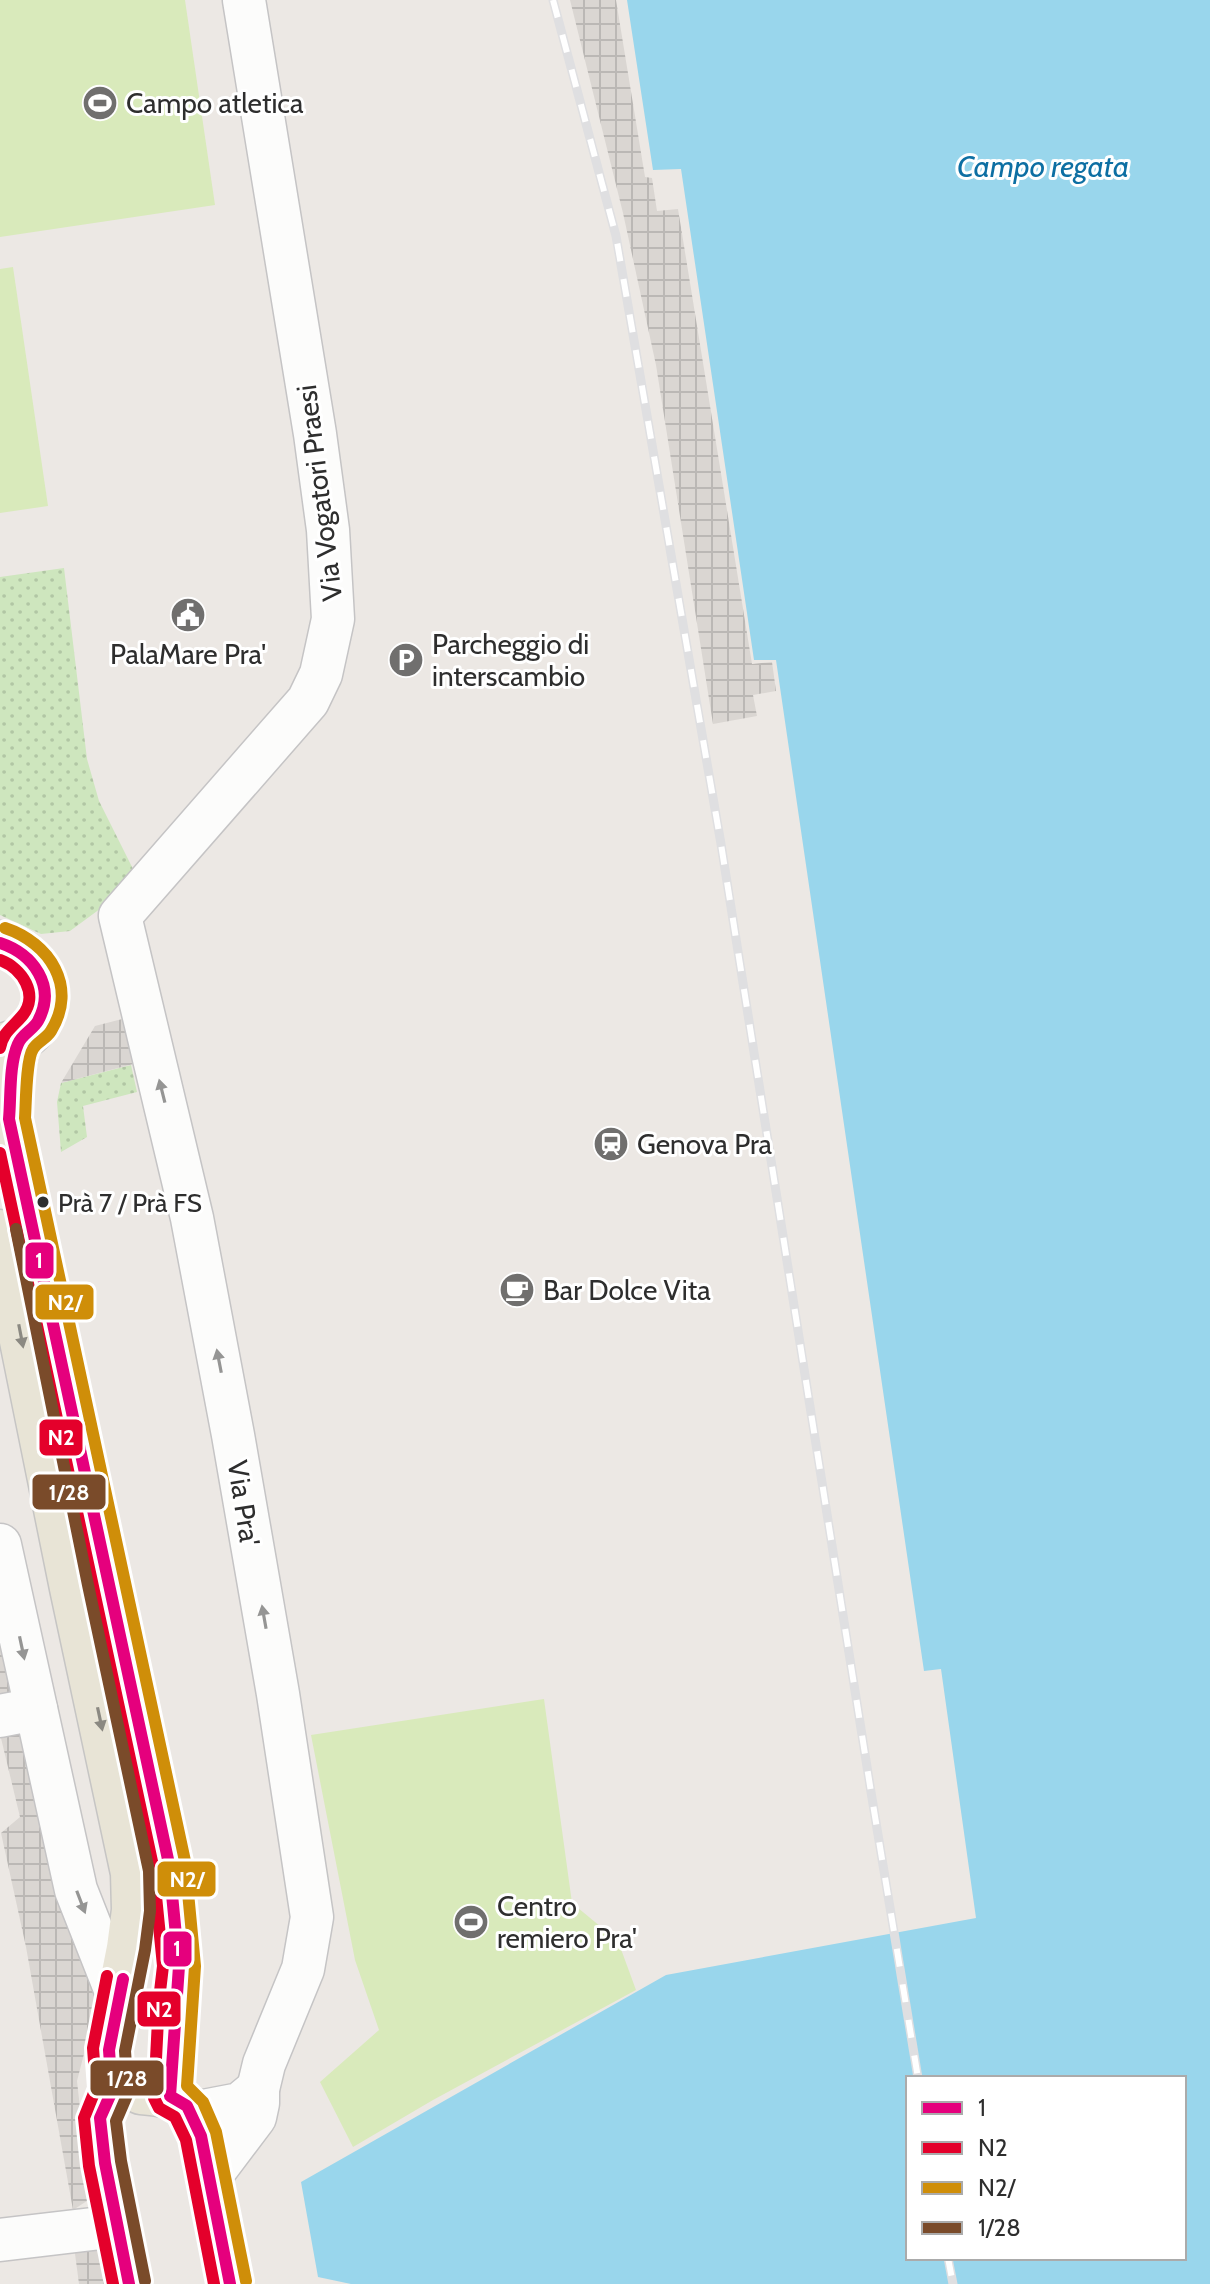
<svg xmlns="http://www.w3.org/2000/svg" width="1210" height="2284" font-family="Cabin,sans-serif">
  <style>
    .park { fill: url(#park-dots) }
    .pitch { fill: #d9eabb }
    .plaza { fill: url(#plaza-grid) }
    .water { fill: #99d6ec; fill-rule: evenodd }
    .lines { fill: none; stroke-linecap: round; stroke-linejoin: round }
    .minor-casing { stroke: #c5c4c5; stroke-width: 45 }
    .major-casing { stroke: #c6c5c4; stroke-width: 47 }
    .minor { stroke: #fcfcfb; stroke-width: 42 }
    .major { stroke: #e8e4d6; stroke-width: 44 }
    .rail-casing { stroke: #dfdfe1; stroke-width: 9 }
    .rail { stroke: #fff; stroke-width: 6; stroke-dasharray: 18; stroke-linecap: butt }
    .bus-1-casing { stroke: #fff; stroke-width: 18 }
    .bus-2-casing { stroke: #fff; stroke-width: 18 }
    .bus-3-casing { stroke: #fff; stroke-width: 18 }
    .bus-4-casing { stroke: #fff; stroke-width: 18 }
    .bus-1 { stroke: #e5007d; stroke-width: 12 }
    .bus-2 { stroke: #e4002b; stroke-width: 12 }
    .bus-3 { stroke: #cf8e09; stroke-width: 12 }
    .bus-4 { stroke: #7a4b2a; stroke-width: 12 }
    .oneway { fill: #959594 }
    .oneway2 { fill: #8b8982 }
    .bus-dot { fill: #2e2e2e; stroke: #fff; stroke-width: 3 }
    .labels { text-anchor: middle; stroke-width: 6; stroke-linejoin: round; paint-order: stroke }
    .bus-label { font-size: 26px; fill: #2e2e2e; stroke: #fff; text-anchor: start }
    .poi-label { font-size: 28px; fill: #2e2e2e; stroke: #fff; text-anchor: start }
    .street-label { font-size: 28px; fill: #2e2e2e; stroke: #fff }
    .water-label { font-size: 30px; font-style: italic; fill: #0d6fa3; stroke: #fff }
    .line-badge { stroke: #fff; stroke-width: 3 }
    .badge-label { font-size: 22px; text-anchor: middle; font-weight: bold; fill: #fff }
  </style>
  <defs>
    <pattern id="park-dots" width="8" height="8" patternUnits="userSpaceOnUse" patternTransform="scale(2)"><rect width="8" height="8" fill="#cee6be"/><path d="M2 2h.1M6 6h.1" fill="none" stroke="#b1c6a4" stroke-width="1.8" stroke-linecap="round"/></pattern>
    <pattern id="plaza-grid" width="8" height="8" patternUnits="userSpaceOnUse" patternTransform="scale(2)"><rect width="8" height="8" fill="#dad6d2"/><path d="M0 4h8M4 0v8" fill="none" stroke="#bbb8b5"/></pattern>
  </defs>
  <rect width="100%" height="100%" fill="#ece8e4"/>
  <g class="park">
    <path d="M64,568l23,191 12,42 35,70 -26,32 -38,28 -29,3 -41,-19v-338z"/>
    <path d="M131,1065l6,27 -54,14 4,31 -26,15 -4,-50 4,-19z"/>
  </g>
  <g class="pitch">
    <path d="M0,0h185l30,205 -215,32z"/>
    <path d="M13,267l35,239 -48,7v-244z"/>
    <path d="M544,1699l28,204 46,38 18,49 -203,110 -80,47 -33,-65 59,-52 -24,-70 -44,-225z"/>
  </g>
  <g class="plaza">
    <path d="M570,0h46l29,177 7,1 5,33 21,-2 74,455 20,-2 4,29 -23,4 4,21 -44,8 -57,-359 -33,-152z"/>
    <path d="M130,1017l11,45 -80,21 34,-57z"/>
    <path d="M0,1604l101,384 -24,93 13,118 -17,11 -47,-263 -25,-114 19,-16 -20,-83z"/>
    <path d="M99,2244l9,40h-29l-5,-38z"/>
  </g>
  <path class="water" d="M627,0h583v2284h-859l-33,-7 -17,-95 365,-207 310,-57 -35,-249 -17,2 -148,-1011h-22l-73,-491 -28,1zM1184,2078v180h-276v-180z"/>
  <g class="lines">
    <defs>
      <g id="minor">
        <path d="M0,1545l76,345 43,109"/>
        <path d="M0,1716l36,-7"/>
        <path d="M193,2113l47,-9 18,-15"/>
        <path d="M209,2178l46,-61 3,-14v-14l6,-25 39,-95 9,-52 -34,-223 -45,-259 -41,-217 -72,-302 188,-215 13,-27 12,-55 -5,-89 -13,-96 -71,-434"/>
        <path d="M0,2240l118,-14"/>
      </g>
      <g id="major">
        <path d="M0,943c59,14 61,93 0,103"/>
        <path d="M18,1041l-6,31 -3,47 160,745 10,102 -4,35 -5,95"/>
        <path d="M0,1232l72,356 61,285 1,37 -5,38 -20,102 3,41 -12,27 5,45 24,121"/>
        <path d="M141,2092c38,3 47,8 60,44l29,148"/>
      </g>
    </defs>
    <use href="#minor" class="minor-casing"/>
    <use href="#major" class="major-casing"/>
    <use href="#minor" class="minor"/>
    <use href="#major" class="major"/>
    <defs>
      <g id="rail">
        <path d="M553,0l63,236 105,608 150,948 47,286"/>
        <path d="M948,2258l5,26"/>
      </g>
    </defs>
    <use href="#rail" class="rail-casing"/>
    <use href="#rail" class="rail"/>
    <defs>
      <g id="bus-1">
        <path d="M0,943c33,11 57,43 38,78 -5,9 -16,13 -20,23 -9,20 -7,53 -9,75l160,745 10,102 -9,130 17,10 14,30 29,148"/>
        <path d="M123,1979l-14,71 3,41 -12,27 5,45 24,121"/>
      </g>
      <g id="bus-2">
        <path d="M0,960c22,8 40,35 22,56 -10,12 -19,16 -22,32"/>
        <path d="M0,1153l153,713 10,100 -4,34 -5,98 5,10 16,9 11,23 28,144"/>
        <path d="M107,1976l-14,72 3,40 -12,30 5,48 24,118"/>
      </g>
      <path id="bus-3" d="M5,928c45,15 73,59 46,103 -5,8 -14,11 -18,18 -7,11 -7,54 -8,69l160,743 10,105 -8,120 16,16 13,30 30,149"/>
      <path id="bus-4" d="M16,1229l72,356 61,286 1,40 -5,39 -20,101 3,42 -12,28 5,40 24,120"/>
    </defs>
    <use href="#bus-1" class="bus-1-casing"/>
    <use href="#bus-2" class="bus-2-casing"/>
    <use href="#bus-3" class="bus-3-casing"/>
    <use href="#bus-4" class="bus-4-casing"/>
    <use href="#bus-1" class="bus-1"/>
    <use href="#bus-2" class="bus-2"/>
    <use href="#bus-3" class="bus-3"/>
    <use href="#bus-4" class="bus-4"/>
  </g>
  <defs><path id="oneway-solid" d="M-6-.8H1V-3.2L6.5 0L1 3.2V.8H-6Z" transform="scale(2)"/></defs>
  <g class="oneway">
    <use href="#oneway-solid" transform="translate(162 1091) rotate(-104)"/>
    <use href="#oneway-solid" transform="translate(219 1361) rotate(-101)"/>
    <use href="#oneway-solid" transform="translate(264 1617) rotate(-100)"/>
    <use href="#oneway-solid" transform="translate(22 1648) rotate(78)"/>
    <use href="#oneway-solid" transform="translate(81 1902) rotate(69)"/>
  </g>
  <g class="oneway2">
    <use href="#oneway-solid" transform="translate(21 1336) rotate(79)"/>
    <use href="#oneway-solid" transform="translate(100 1719) rotate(78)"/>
  </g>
  <defs>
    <symbol id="stadium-disc" viewBox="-11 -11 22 22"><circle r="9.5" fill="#706f6e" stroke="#fff"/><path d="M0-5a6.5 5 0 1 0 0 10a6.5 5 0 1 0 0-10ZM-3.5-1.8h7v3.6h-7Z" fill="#fff"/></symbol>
    <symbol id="civic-disc" viewBox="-11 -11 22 22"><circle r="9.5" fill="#706f6e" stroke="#fff"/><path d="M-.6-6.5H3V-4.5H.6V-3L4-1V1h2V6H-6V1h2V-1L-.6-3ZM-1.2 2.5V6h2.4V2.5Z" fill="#fff"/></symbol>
    <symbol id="parking-disc" viewBox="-11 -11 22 22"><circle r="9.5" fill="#706f6e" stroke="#fff"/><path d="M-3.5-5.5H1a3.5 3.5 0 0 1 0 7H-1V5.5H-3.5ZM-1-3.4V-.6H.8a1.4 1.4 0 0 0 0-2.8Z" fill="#fff"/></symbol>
    <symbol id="station-disc" viewBox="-11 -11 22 22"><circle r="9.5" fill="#706f6e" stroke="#fff"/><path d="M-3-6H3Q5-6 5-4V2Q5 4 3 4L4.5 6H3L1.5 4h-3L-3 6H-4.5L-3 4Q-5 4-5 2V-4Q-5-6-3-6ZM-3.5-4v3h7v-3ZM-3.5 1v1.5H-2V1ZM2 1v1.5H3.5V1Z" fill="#fff"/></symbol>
    <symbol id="cafe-disc" viewBox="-11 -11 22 22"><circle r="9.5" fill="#706f6e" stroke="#fff"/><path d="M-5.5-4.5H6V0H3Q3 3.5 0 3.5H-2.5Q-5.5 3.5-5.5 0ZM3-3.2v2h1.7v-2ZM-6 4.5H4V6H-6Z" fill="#fff"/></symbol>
  </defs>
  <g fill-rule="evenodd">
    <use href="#stadium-disc" x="80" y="83" width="40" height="40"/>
    <use href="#civic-disc" x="168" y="595" width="40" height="40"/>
    <use href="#parking-disc" x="386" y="640" width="40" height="40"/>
    <use href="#station-disc" x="591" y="1124" width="40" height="40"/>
    <use href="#cafe-disc" x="497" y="1270" width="40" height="40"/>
    <use href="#stadium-disc" x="451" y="1902" width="40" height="40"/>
  </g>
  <circle class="bus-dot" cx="43" cy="1202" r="7"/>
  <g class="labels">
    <g class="bus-label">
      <text x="58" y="1212">Prà 7 / Prà FS</text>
    </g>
    <g class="poi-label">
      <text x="126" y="113">Campo atletica</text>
      <text x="432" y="654">Parcheggio di<tspan x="432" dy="32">interscambio</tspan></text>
      <text x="188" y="664" text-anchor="middle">PalaMare Pra'</text>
      <text x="637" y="1154">Genova Pra</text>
      <text x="543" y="1300">Bar Dolce Vita</text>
      <text x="497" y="1916">Centro<tspan x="497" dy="32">remiero Pra'</tspan></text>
    </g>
    <g class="street-label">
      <text transform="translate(319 493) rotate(-97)" y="10">Via Vogatori Praesi</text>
      <text transform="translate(244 1503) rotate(81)" y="10">Via Pra'</text>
    </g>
    <g class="water-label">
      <text x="1043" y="177">Campo regata</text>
    </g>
  </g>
  <g class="line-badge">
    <rect x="24" y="1241" width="31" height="39" rx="8" fill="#e5007d"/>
    <rect x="34" y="1283" width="61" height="38" rx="8" fill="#cf8e09"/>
    <rect x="38" y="1418" width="46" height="39" rx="8" fill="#e4002b"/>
    <rect x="31" y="1473" width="76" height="38" rx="8" fill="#7a4b2a"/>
    <rect x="156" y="1860" width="61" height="38" rx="8" fill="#cf8e09"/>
    <rect x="162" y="1930" width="31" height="38" rx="8" fill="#e5007d"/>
    <rect x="136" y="1990" width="46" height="38" rx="8" fill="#e4002b"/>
    <rect x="89" y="2059" width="76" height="38" rx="8" fill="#7a4b2a"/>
  </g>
  <g class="badge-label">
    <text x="39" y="1268">1</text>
    <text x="65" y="1310">N2/</text>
    <text x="61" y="1445">N2</text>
    <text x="69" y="1500">1/28</text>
    <text x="187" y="1887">N2/</text>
    <text x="177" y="1956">1</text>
    <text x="159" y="2017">N2</text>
    <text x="127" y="2086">1/28</text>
  </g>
  <rect x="906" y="2076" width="280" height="184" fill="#ffffff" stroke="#ababab" stroke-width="2"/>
  <rect x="922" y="2102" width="40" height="12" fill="#e5007d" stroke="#ababab" stroke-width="2"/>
  <text x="978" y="2116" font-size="24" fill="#2e2e2e">1</text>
  <rect x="922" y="2142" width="40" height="12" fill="#e4002b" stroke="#ababab" stroke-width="2"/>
  <text x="978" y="2156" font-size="24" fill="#2e2e2e">N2</text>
  <rect x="922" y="2182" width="40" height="12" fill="#cf8e09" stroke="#ababab" stroke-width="2"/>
  <text x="978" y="2196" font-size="24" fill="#2e2e2e">N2/</text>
  <rect x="922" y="2222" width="40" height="12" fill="#7a4b2a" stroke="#ababab" stroke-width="2"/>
  <text x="978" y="2236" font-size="24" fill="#2e2e2e">1/28</text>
</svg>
